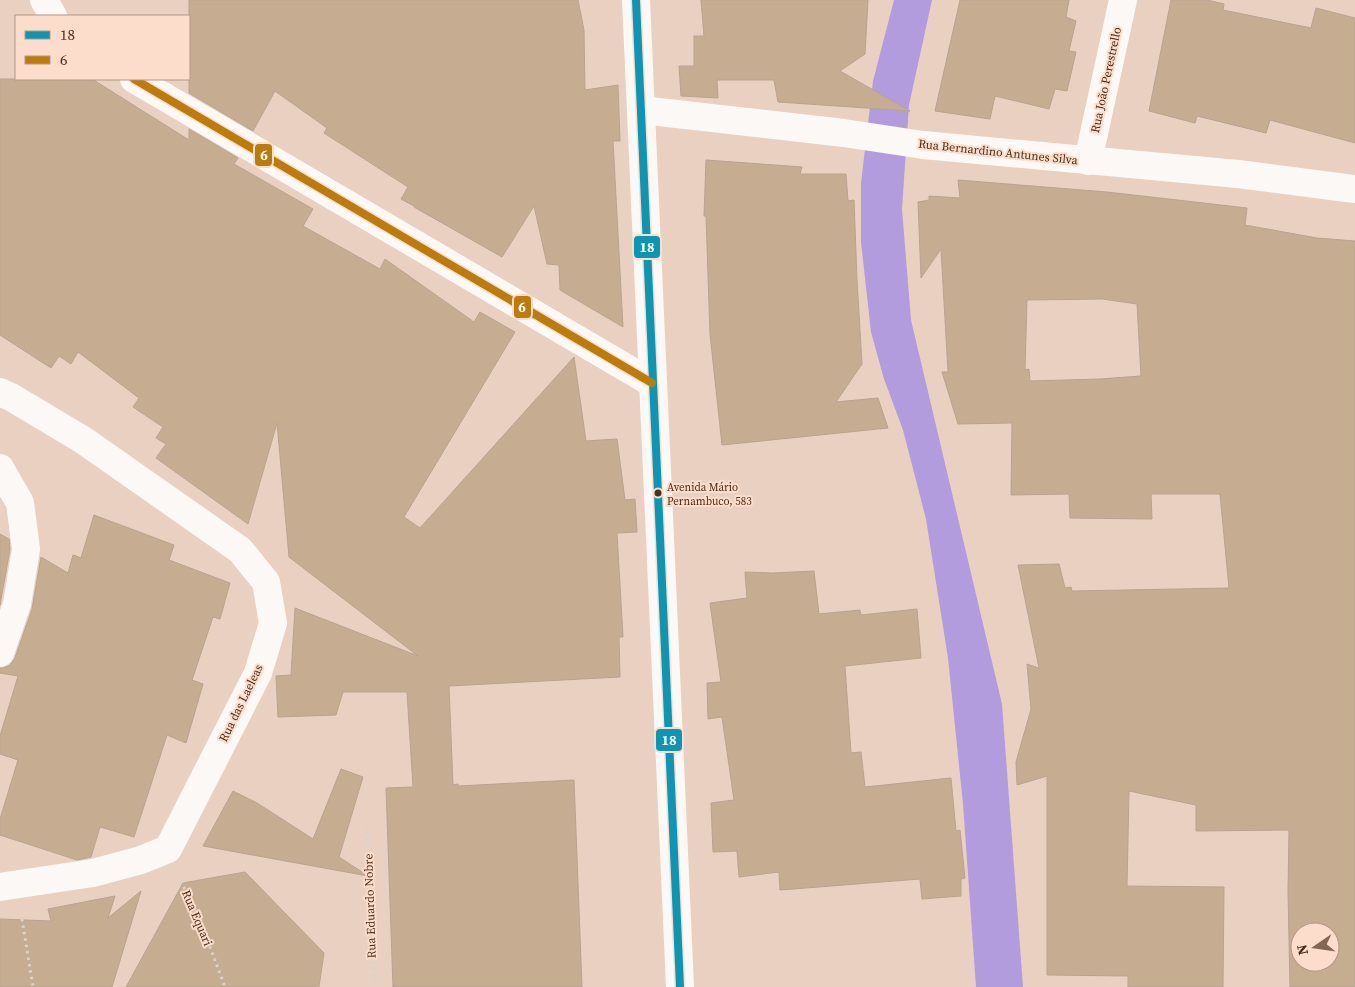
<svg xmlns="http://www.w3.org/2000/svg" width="1355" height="987" font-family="'Source Serif 4',serif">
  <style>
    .water { fill: #b29cdd }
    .building { fill: #c6ad92; stroke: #b9a390; fill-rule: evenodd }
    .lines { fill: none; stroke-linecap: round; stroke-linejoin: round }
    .path { stroke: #dad2cc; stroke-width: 3; stroke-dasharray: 2.5 4; stroke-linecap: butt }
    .minor { stroke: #fcf8f6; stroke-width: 28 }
    .bus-1-casing { stroke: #fcdcca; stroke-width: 11 }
    .bus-2-casing { stroke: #fcdcca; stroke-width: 11 }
    .bus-1 { stroke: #0b97b3; stroke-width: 8 }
    .bus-2 { stroke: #bb7c09; stroke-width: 8 }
    .bus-dot { fill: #4c2e1b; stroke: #fcdcca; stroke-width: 2 }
    .labels { text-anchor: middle; stroke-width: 4; stroke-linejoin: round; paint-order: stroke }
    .bus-label { font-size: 11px; fill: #4c2e1b; stroke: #fcdcca; text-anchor: start }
    .street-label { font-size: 12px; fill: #4c2e1b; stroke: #fcdcca }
    .line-badge { stroke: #fcdcca; stroke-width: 2 }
    .badge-label { font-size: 14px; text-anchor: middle; font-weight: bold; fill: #fff }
  </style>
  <rect width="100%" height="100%" fill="#e9d0c1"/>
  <path class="water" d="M894,0h38l-23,105 -7,104 9,111 91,384 21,283h-47l-13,-183 -15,-146 -22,-139 -23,-89 -19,-51 -13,-47 -10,-90v-59l12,-102z"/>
  <g class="building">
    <path d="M189,0h389l6,30 1,60 33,-5 2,56h-7l10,186 -63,-37 -1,-25 -12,-1 -13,-58 -32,51 -88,-50v-1l-13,-7 7,-12 -84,-54 3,-5 -52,-37 -22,40 -64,-38z"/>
    <path d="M701,0h167l-3,54 -25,17 70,40 -132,-9 -4,-22h-57l1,18 -37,-2 -2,-30h15v-30h10z"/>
    <path d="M960,0h109l-3,17 10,4 -7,30 7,1 -9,39 -12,-2 -6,20 -54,-13 -5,23 -55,-8z"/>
    <path d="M1171,0h36l17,4 -1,6 88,18 5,-20 39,10v125l-85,-23 -4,13 -69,-17 -2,7 -46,-12z"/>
    <path d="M0,79h92l97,61v-11l49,29 -4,6 79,45 -10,17 77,43 5,-10 89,63 6,-10 35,20 -111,185 16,11 154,-171 12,84 31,-2 8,61 10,-1 2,33 -20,1 6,104h-4l1,40 -171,9 4,99 5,-1v2l116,-6 8,207h-189l-7,-199 27,-1 -6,-95h-64l-7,23 -58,2 -2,-41 15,-1 4,-67 123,48 -129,-99 -12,-134 -29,101 -92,-66 10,-14 -10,-6 7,-11 -30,-20 6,-9 -61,-46 -7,12 -12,-8 -8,12 -51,-33z"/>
    <path d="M706,160l96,7 -2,7h46l2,27 6,-1 3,80 5,84 -26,38 42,-4 10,30 -166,17 -12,-111 -4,-118h-2z"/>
    <path d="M958,180l149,12 140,16 -2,17 72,13 38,3v746h-65l-2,-95 1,-62 -93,1v-26l-67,-14 -2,95 97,1 -1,100h-95v-11l-81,-1v-199l-30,9 -1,-23 15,-53 -4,-45 12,4 -21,-103 41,-1 6,24 6,-1 1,4 157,-3 -9,-94h-69l1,25 -82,-1 -1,-24 -58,1 1,-72 -54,1 -16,-52h6l-7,-123 -20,29 -3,-76 11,-2v-4l31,2zM1102,299l35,5 4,72 -41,3 -70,2 -1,-12 -4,1 2,-70zM1300,932h30v30h-30z"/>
    <path d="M94,515l80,30 -5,15 61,23 -10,36 -7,-2 -21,63 11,4 -17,59 -19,-8 -33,102 -34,-10 -9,30 -14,3 -77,-25v-16l18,-59 -18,-6v-18l18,-60 -18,-3v-5h3l7,-3 5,-7 17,-49 9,-52 27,16 5,-18 8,3z"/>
    <path d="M0,534l9,5 1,10 -10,56z"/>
    <path d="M814,571l5,43 41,-4 1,5 56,-6 4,49 -76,8 6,87 10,-1 4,35 86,-9 5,53 4,-1 5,48 -4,1v17l-39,3 -2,-20 -140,11 -1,-18 -40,5 -2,-26 -24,1 -2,-49 23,-3 -12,-83 -14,2 -1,-36 14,-1 -11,-79 37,-5 -2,-26 28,1z"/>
    <path d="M341,769l22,8 -24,80 29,19 -165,-30 30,-55 24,12 56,36z"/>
    <path d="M245,872l79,81 -5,34h-193l57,-104z"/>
    <path d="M141,891l-29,96h-112v-68l51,2 -3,-12 67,-13 -7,22z"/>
  </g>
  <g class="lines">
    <g class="path">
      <path d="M367,825l7,162"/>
      <path d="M181,881l20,42 24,64"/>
      <path d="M22,919l11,68"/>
    </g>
    <g class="minor">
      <path d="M44,0l9,16"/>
      <path d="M636,0l44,987"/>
      <path d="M134,79l518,304"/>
      <path d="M641,110l203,23 79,12 315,29 117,15"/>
      <path d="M1088,161l35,-161"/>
      <path d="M0,392l11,5 72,43 157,110 26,32 7,41 -15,50 -90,176 -27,11 -48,13 -93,14"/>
      <path d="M0,468l20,35 6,46 -9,55 -17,49"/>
    </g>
    <defs>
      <path id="bus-1" d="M636,0l44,987"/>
      <path id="bus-2" d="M134,79l518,304"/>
    </defs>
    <use href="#bus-1" class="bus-1-casing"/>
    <use href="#bus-2" class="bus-2-casing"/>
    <use href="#bus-1" class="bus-1"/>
    <use href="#bus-2" class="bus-2"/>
  </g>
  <circle class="bus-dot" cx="658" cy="493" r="4.5"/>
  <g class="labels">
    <g class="bus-label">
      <text x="667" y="491">Avenida Mário<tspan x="667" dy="14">Pernambuco, 583</tspan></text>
    </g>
    <g class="street-label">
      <text transform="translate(1106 80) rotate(-78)" y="4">Rua João Perestrello</text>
      <text transform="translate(998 152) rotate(6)" y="4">Rua Bernardino Antunes Silva</text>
      <text transform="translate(241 703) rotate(-64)" y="4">Rua das Laeleas</text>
      <text transform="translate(370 906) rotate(-92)" y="4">Rua Eduardo Nobre</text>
      <text transform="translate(197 918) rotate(67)" y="4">Rua Equari</text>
    </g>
  </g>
  <g class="line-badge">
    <rect x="254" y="143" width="19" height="24" rx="5" fill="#bb7c09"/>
    <rect x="633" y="235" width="28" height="24" rx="5" fill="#0b97b3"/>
    <rect x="513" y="295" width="19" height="24" rx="5" fill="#bb7c09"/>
    <rect x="655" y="728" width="28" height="24" rx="5" fill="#0b97b3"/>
  </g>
  <g class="badge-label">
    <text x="264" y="160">6</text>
    <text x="647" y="252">18</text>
    <text x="522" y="312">6</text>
    <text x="669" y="745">18</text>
  </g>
  <rect x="15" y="15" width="175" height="65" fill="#fcdcca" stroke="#b69684"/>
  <rect x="25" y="31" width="25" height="8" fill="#0b97b3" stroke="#b69684"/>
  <text x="60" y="40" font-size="15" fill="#4c2e1b">18</text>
  <rect x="25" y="56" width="25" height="8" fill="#bb7c09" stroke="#b69684"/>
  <text x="60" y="65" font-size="15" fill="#4c2e1b">6</text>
  <g transform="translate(1315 947) rotate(257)"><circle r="24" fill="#fcdcca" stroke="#b69684"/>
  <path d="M0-4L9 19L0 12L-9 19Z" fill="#836755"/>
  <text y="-8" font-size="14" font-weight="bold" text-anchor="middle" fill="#4c2e1b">N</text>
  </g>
</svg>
